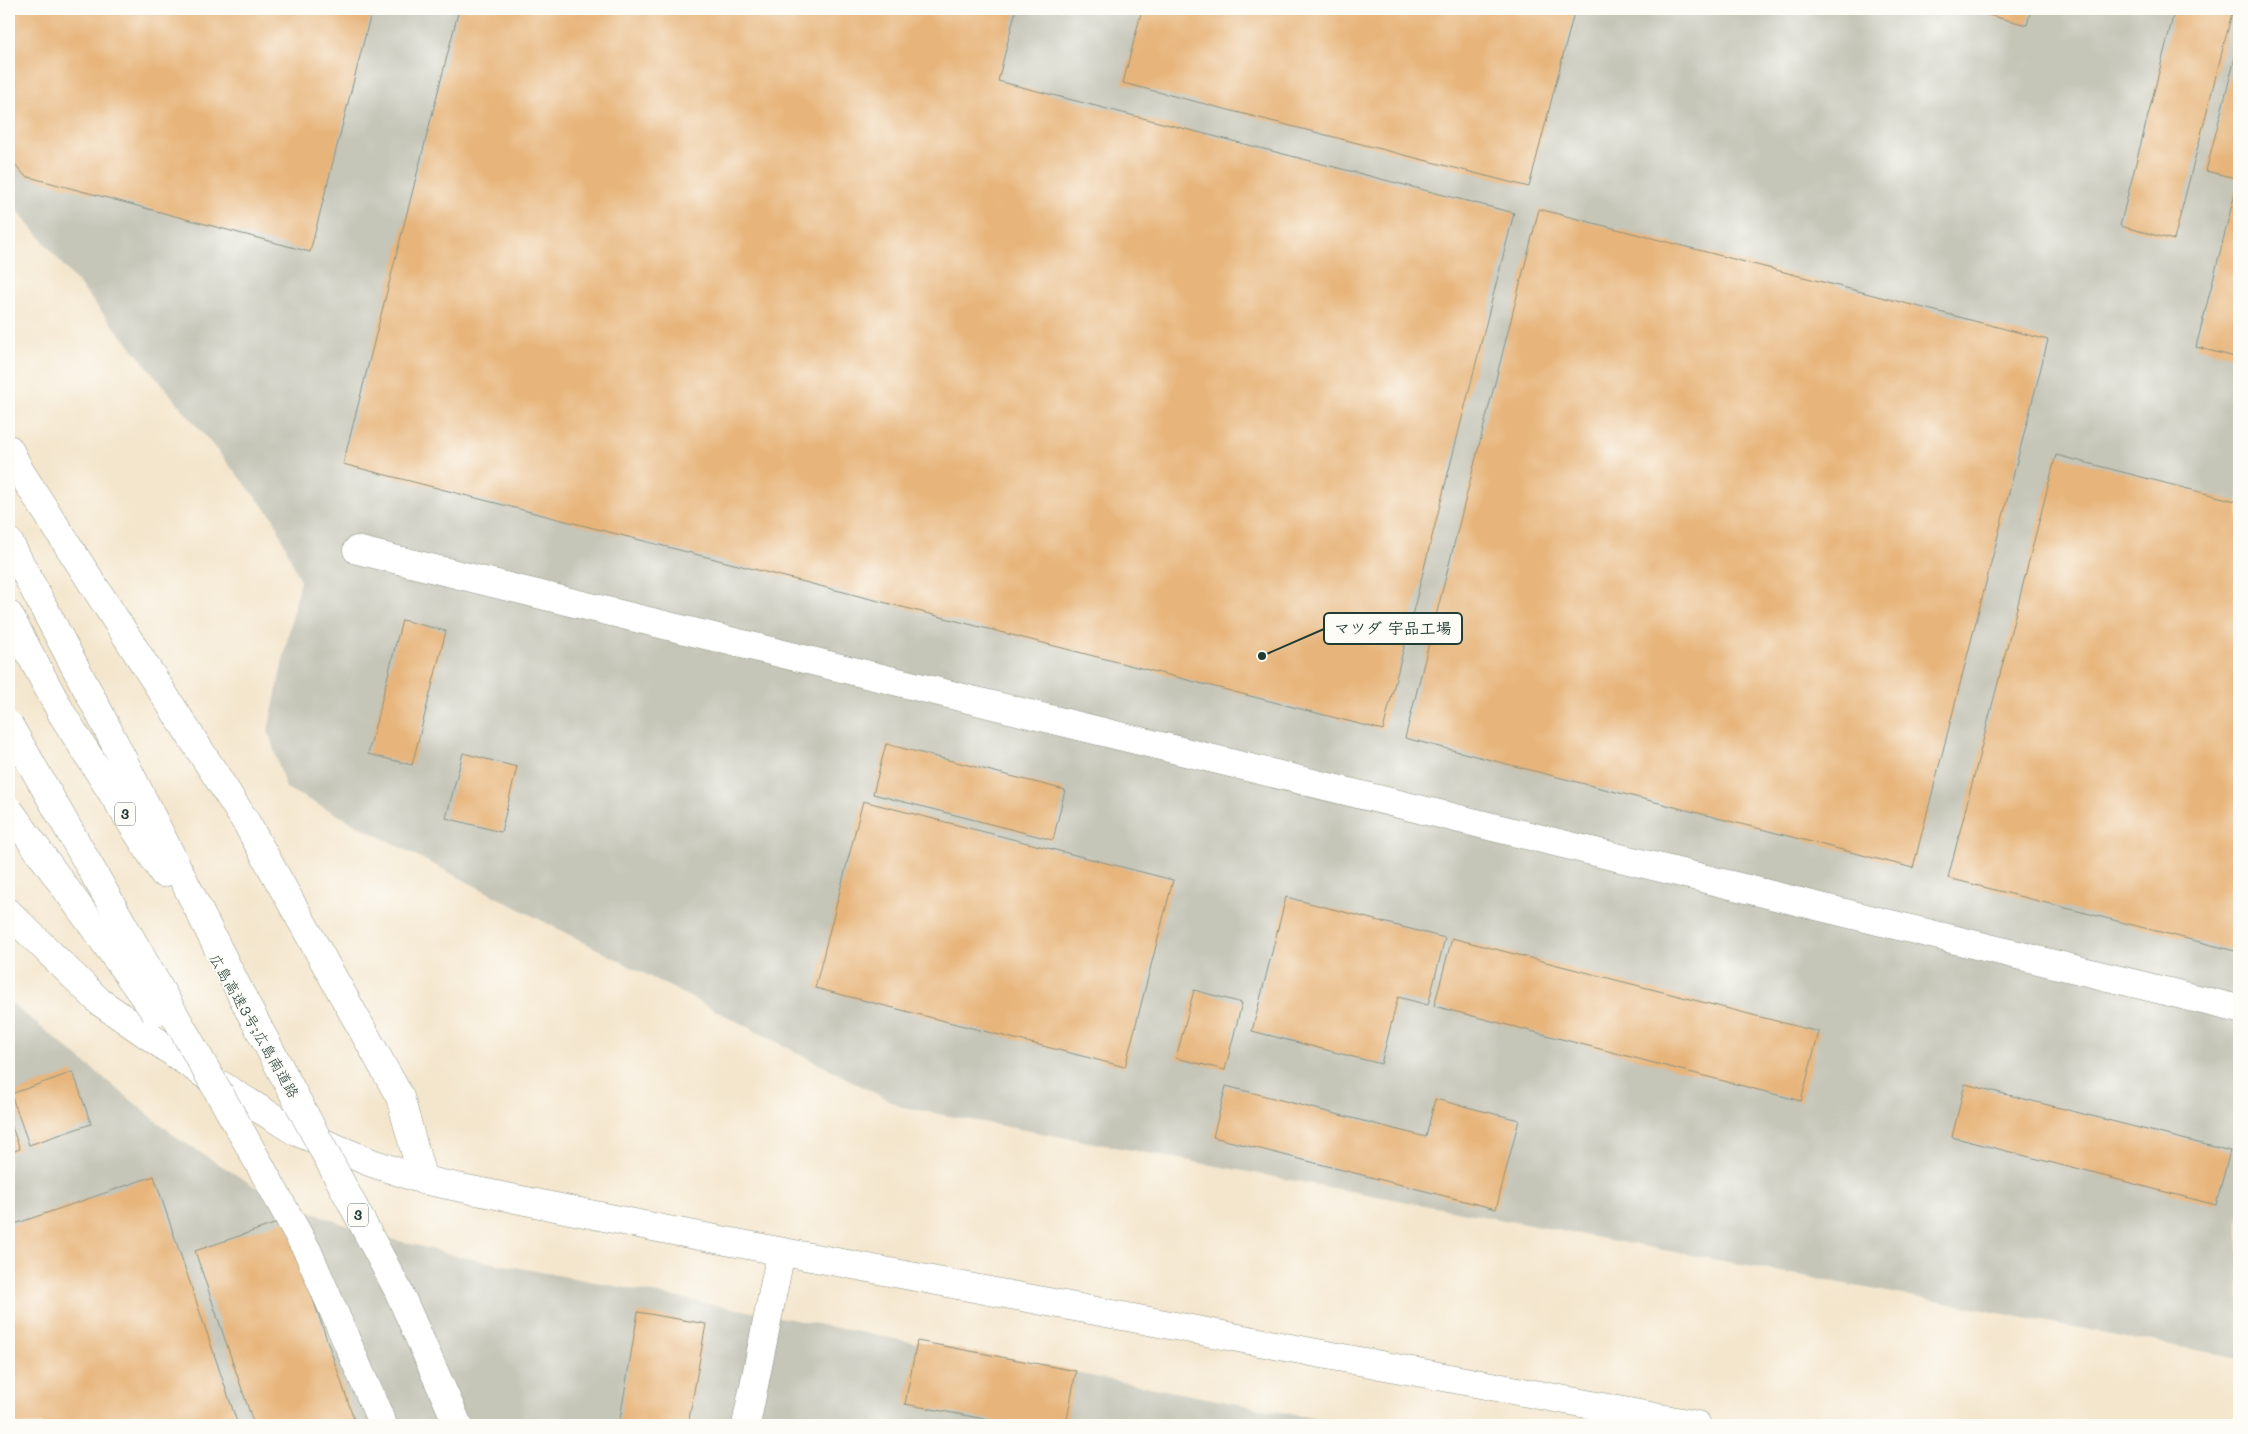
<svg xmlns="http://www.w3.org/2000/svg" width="2248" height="1434" font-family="Mali,'Klee One',sans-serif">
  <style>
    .industrial { fill: #c5c5b8 }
    .building { fill: #e7b57c }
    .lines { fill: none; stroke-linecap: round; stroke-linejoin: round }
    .minor-casing { stroke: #8a9280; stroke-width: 29 }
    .highway-casing { stroke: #8a9280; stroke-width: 29 }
    .minor { stroke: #fff; stroke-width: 28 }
    .highway { stroke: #fff; stroke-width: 28 }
    .highway-bridge-casing { stroke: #8a9280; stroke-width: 29; stroke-linecap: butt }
    .highway-bridge { stroke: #fff; stroke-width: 28 }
    .labels { text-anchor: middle; stroke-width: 4; stroke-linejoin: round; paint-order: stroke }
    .shield { fill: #fdfcf7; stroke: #62766e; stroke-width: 1 }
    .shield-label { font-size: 14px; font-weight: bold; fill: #1f3d34 }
    .street-label { font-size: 15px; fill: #1f3d34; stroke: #fdfcf7 }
    .leader { fill: none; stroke: #1f3d34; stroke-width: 2 }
    .callout-dot { fill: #1f3d34; stroke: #fdfcf7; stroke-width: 2 }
    .callout { fill: #fdfcf7; stroke: #1f3d34; stroke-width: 2 }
    .callout-label { font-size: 16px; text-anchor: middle; font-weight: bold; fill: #1f3d34 }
  </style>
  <rect width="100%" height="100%" fill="#fdfcf7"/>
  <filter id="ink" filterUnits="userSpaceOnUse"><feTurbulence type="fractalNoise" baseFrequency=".02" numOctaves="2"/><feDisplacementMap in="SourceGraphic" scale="10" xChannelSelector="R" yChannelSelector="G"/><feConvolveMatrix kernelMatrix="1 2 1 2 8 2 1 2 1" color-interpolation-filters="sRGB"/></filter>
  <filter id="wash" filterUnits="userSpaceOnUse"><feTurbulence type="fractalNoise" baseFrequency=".0096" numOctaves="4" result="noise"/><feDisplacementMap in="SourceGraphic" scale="20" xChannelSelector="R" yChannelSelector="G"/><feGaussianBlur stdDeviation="1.12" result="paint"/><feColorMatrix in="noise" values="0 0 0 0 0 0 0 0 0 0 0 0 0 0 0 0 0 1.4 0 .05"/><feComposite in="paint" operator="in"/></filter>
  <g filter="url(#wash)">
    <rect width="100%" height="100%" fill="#f4e6cd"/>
    <g class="industrial">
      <path d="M9,9h2230v1349l-1337,-251 -616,-319 -18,-57 32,-150 -26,-62 -265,-319z"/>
      <path d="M9,1001l171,139 92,57 89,34 96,25 893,169h-1341z"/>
    </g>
    <g id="blocks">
      <g class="building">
        <path d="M9,9h363l-62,243 -285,-76 -16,-19z"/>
        <path d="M459,9h557l-18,72 516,132 -131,517 -1040,-266z"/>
        <path d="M1142,9h433l-46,178 -406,-104z"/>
        <path d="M1965,9h66l-4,16z"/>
        <path d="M2175,9h58l-59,231 -54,-14z"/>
        <path d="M2239,42v137l-33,-8z"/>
        <path d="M2236,189h3v169l-43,-11z"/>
        <path d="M1539,209l509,131 -135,528 -508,-130z"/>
        <path d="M2056,455l183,47v450l-291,-74z"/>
        <path d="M402,620l44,11 -34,134 -44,-11z"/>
        <path d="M886,744l179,46 -12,50 -180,-46z"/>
        <path d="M463,753l54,14 -16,65 -55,-14z"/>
        <path d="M863,801l310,79 -48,187 -310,-79z"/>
        <path d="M1286,897l159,41 -17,67 -30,-8 -17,67 -129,-33z"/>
        <path d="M1452,938l367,94 -18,69 -367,-95z"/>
        <path d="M1194,990l48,13 -17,67 -49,-12z"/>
        <path d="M73,1072l18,52 -62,21 -18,-51z"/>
        <path d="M1965,1084l265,67 -14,54 -264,-68z"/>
        <path d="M1226,1086l200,51 9,-38 84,21 -23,89 -283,-72z"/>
        <path d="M9,1119l11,30 -11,4z"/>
        <path d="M154,1176l84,249h-229v-199z"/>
        <path d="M286,1220l70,205h-102l-59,-174z"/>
        <path d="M638,1312l68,12 -18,101h-69z"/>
        <path d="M917,1341l159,30 -10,54h-50l-111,-21z"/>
      </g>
    </g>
  </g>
  <g filter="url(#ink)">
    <use href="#blocks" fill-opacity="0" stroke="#8a9280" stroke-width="1"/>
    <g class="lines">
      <defs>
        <g id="minor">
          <path d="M357,550l1882,459"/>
          <path d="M9,913l91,89 111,77 84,52 77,32 51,17 245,50 1029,195"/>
          <path d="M746,1425l35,-173"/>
        </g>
        <g id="highway">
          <path d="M9,449l11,22 226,351 154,275 23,83"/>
          <path d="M9,542l89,168 151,300"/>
          <path d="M9,615l53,99 101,159"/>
          <path d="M238,1126l70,126 75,173"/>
        </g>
      </defs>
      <use href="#minor" class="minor-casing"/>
      <use href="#highway" class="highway-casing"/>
      <use href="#minor" class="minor"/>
      <use href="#highway" class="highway"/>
      <defs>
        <g id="highway-bridge">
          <path d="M9,725l229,401"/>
          <path d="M9,810l146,202"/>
          <path d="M249,1010l149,280 60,135"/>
        </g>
      </defs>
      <use href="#highway-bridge" class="highway-bridge-casing"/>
      <use href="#highway-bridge" class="highway-bridge"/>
    </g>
  </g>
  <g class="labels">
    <g class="shield">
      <rect x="115" y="802.5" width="20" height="23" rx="4"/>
      <rect x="348" y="1203.5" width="20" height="23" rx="4"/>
    </g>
    <g class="shield-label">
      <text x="125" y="819">3</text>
      <text x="358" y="1220">3</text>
    </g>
    <g class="street-label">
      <text transform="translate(254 1026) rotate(60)" y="5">広島高速3号;広島南道路</text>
    </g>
  </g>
  <path class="leader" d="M1262 656L1324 629"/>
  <circle class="callout-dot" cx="1262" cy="656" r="5"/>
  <rect class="callout" x="1324" y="613" width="138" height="31" rx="5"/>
  <g class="callout-label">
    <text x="1393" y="634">マツダ 宇品工場</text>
  </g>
  <rect width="2248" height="1434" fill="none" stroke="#fdfcf7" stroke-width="30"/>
</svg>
